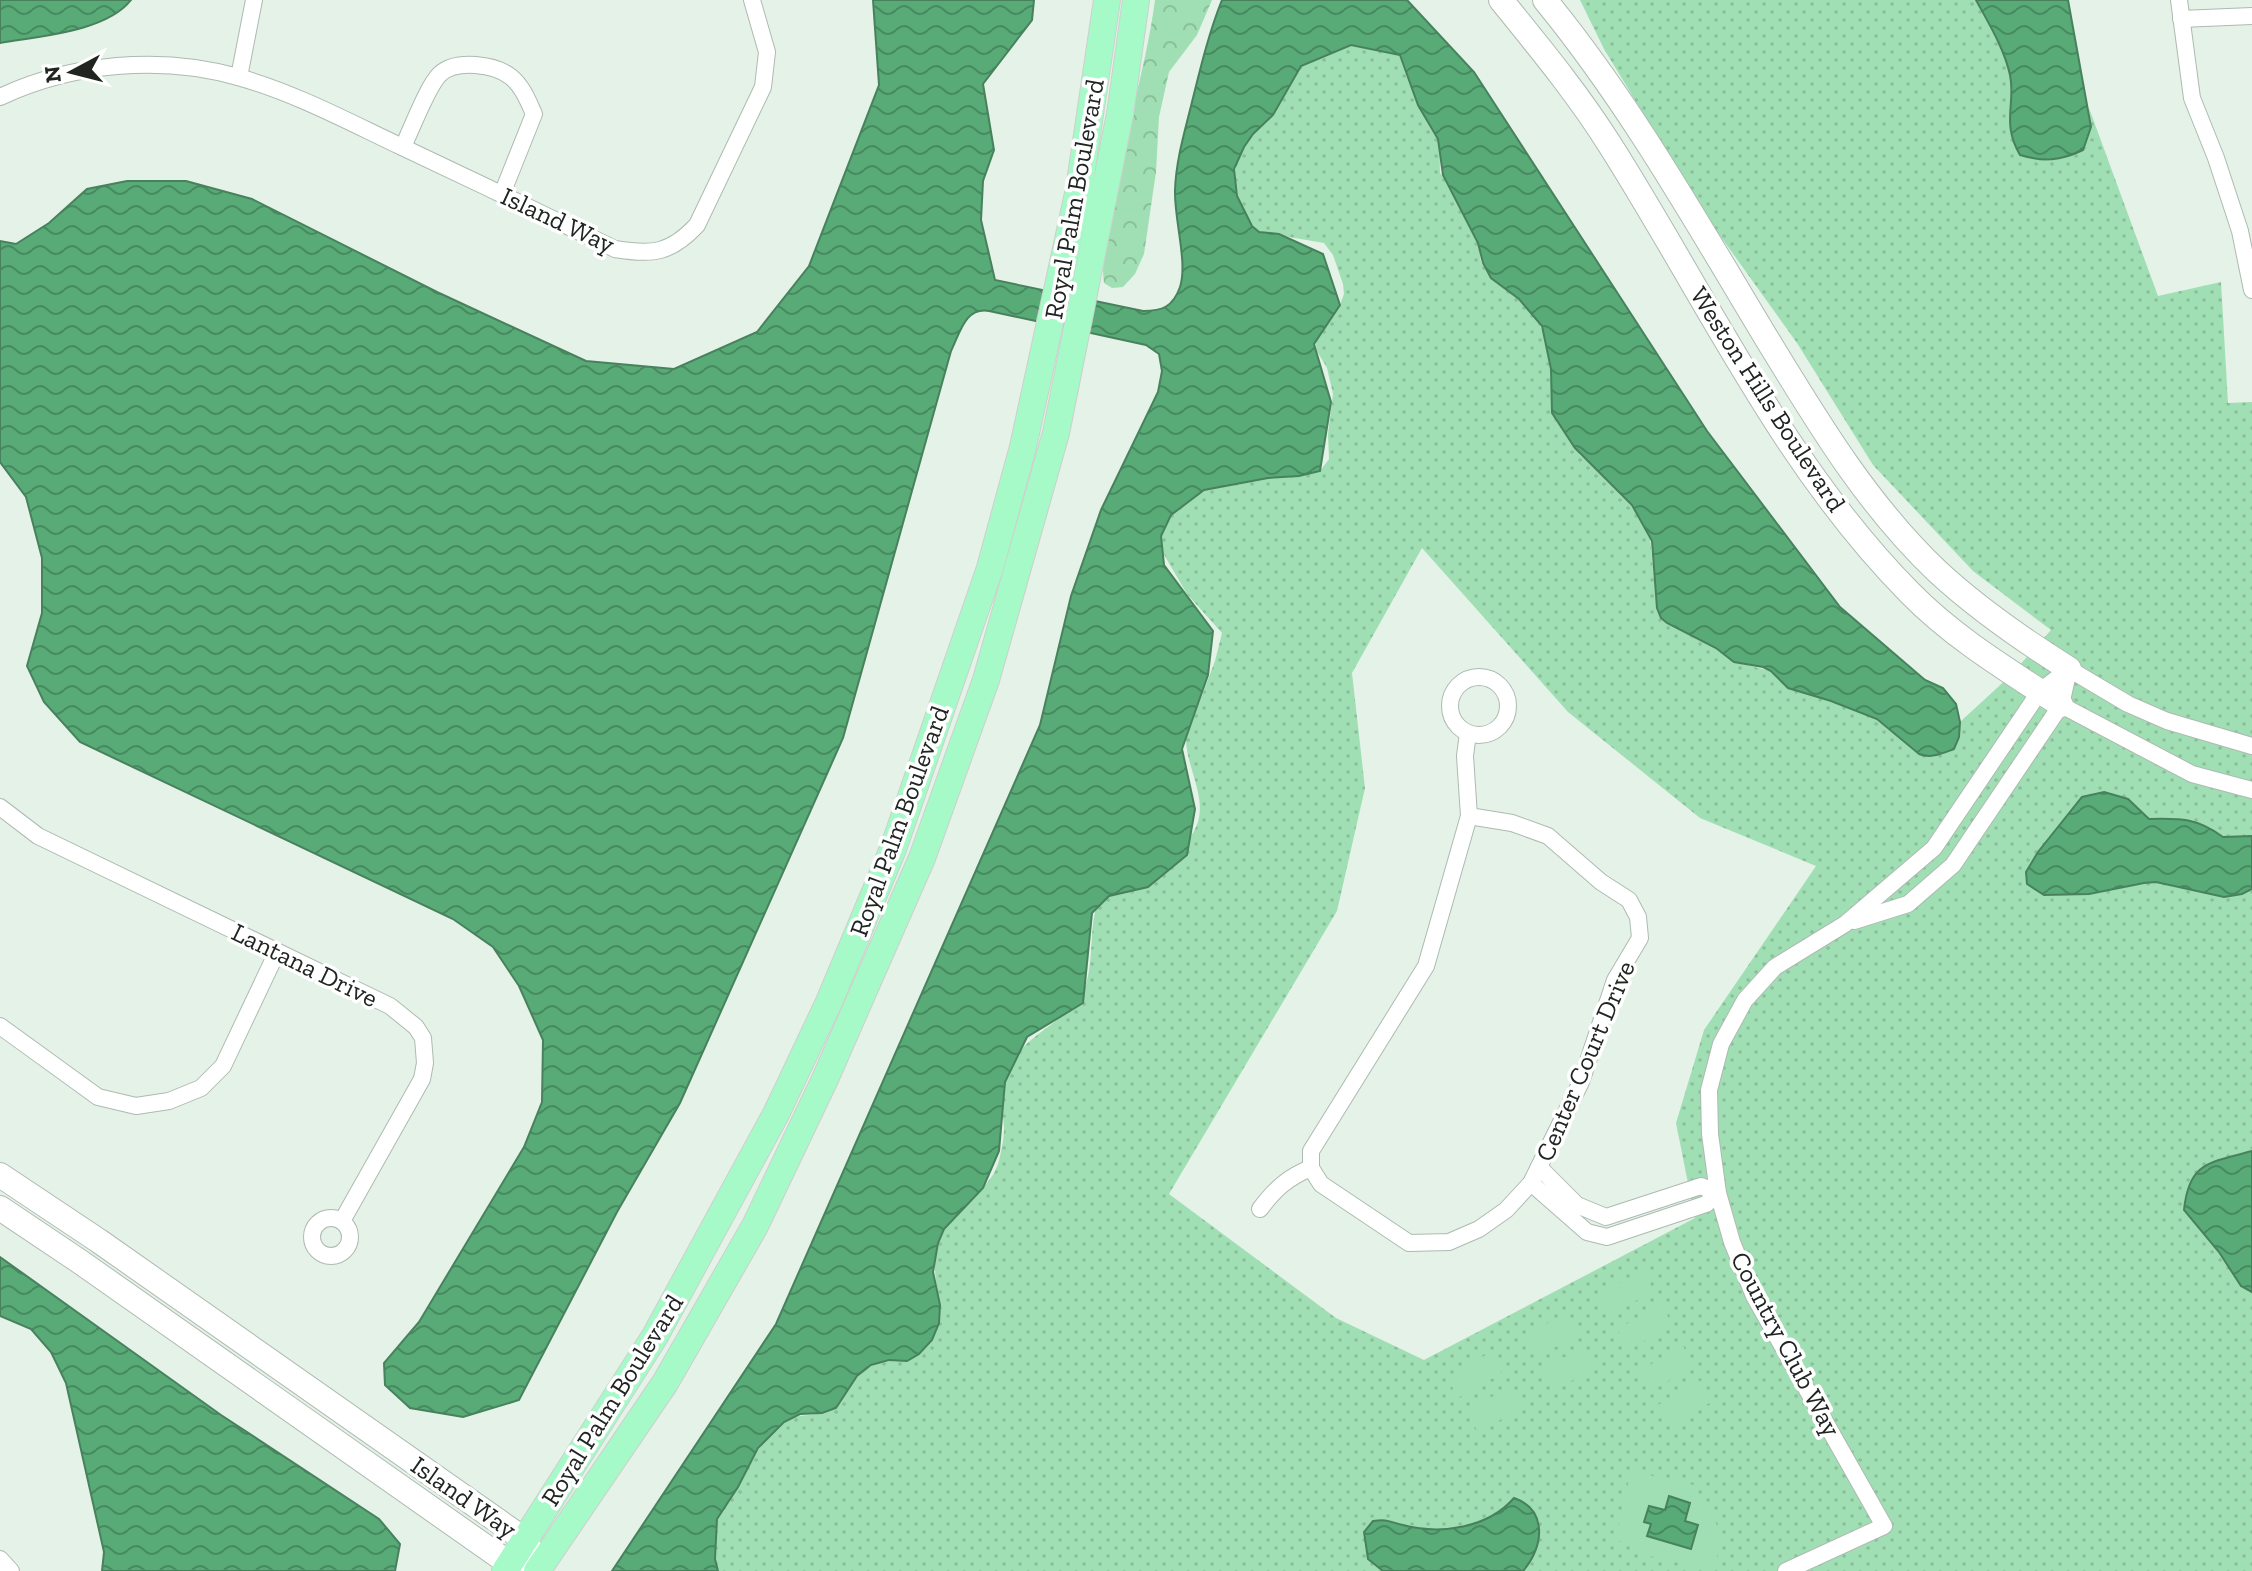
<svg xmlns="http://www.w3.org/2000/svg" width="2252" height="1571" font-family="'Zilla Slab',serif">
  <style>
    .green { fill: url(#green-dots); fill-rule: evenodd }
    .forest { fill: url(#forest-crowns) }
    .pitch { fill: #a0dfb3 }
    .water { fill: url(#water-waves); stroke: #47825d; stroke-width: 2 }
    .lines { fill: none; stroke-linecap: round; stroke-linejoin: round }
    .street-casing { stroke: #adbab1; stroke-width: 18 }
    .secondary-casing { stroke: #adbab1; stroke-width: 26 }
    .primary-casing { stroke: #cecfce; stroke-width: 28 }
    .street { stroke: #fff; stroke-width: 16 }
    .secondary { stroke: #fff; stroke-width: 24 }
    .primary { stroke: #a6fac7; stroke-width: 26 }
    .labels { text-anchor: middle; stroke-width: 7; stroke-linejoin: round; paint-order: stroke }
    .street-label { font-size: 26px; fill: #202522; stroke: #fff }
  </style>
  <defs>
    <pattern id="green-dots" width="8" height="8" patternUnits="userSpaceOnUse" patternTransform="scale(2)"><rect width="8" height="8" fill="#a0dfb3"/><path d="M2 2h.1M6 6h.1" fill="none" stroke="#8abf9a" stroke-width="1.8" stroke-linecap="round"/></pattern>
    <pattern id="forest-crowns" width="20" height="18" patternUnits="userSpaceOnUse" patternTransform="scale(2)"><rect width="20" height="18" fill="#a0dfb3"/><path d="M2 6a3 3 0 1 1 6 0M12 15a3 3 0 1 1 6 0" fill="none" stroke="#8abf9a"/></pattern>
    <pattern id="water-waves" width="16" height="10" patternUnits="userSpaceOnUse" patternTransform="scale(2)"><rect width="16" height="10" fill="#58aa76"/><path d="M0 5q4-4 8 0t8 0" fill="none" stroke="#488a60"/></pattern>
  </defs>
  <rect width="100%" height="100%" fill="#e5f2e8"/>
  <path class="green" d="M1580,0h396c12,23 38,61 34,87l10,68 30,6 41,-34 -2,-19 69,188 63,-14 7,121 24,-1v1169h-1534c-4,-15 -6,-40 0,-54 5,-11 15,-21 21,-31 13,-23 22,-49 45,-64 15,-11 38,-3 52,-15 4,-3 7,-11 10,-15 18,-26 29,-32 61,-31l33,-56c-5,-25 -11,-60 6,-82 15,-21 42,-31 52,-59 3,-10 6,-26 6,-36 0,-14 -7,-29 -4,-43 2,-7 8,-16 11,-22 18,-31 56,-41 72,-72 14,-25 3,-82 20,-93 8,-5 20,-3 29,-8 23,-14 53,-39 64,-63 13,-28 -11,-62 -10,-89l29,-77 7,-28 -35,-39 -24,-41 -2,-17 10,-21 32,-25 65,-12 31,-2 21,-5 9,-12 -1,-25 5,-40 -6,-26 -10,-17 -2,-11 25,-35 4,-11 -1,-10 -10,-29 -9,-12 -65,-11c-20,-20 -30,-48 -21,-75l55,-89 51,-26 50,3 9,14 17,51 19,24 1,39 13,13 11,30 14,25 3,21 5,7 21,12 31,40 7,16 7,31 -1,34 5,19 6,3 18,31 43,35 26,37 8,81 4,10 6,5 49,25 18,14 37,9 17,17 43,13 46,18 42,35 40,-17 1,-15 50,-46 41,-46 -78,-59 -100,-106 -76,-122 -94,-131 -99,-163zM1422,548l146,164 132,106 116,48 -112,164 -28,93 19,95 -271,142 -88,-42 -167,-124 168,-283 28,-123 -13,-115z"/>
  <path class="forest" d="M1155,0h57l-15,35 -28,37 -10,45 -3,55 -12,82 -9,20 -12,13 -11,1 -8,-5c-3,-20 2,-40 5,-61 11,-75 36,-147 46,-222z"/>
  <g class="pitch">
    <path d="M1643,1270l11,21 -44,24 -12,-21z"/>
    <path d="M1661,1305l12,20 -44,25 -12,-21z"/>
    <path d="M1567,1312l12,22 -44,24 -12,-21z"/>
    <path d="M1585,1346l12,21 -44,24 -12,-21z"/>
    <path d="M1683,1346l11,21 -44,24 -11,-20z"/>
    <path d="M1491,1352l11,21 -44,25 -11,-21z"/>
    <path d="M1702,1380l11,21 -44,25 -11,-21z"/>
    <path d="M1510,1387l12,21 -44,24 -12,-21z"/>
    <path d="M1631,1471l63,14 28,49 -8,37 -78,-18 1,-8 -22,-5z"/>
  </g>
  <g class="water">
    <path d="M0,0h131c-25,32 -92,36 -131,43z"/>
    <path d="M873,0h161l-2,20 -49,64 11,66 -11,31 -2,39 14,60 148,31c19,0 30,-4 37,-24 8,-24 -6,-68 -5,-97 1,-29 9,-56 16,-84 9,-36 17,-71 31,-106h185l67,72 233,359 133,176 85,73 18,8 13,16 4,18 -1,15 -5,12c-11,4 -23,10 -35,5l-42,-35 -46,-18 -43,-13 -17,-17 -8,-4 -29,-5 -18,-14 -49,-25 -6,-5 -4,-10 -5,-67 -20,-36 -57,-57 -23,-35 -1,-44 -9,-43 -23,-27 -28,-21 -8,-15 -5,-20 -35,-68 -5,-36 -20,-34 -18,-50 -49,-10 -50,21 -28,49 -20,19 -9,13 -10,22 3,27 15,30 7,6 20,2 44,20 17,51 -26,39 17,58 -11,69 -21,5 -31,2 -64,12 -33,25 -10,21 3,29 49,66 -5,44 -26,74 13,60 -8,46 -39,32 -39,9 -17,17 -9,90 -56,34 -22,45 -6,69 -16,37 -39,41 -6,14 -5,29 7,33 -1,18 -7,17 -13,14 -12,7 -18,-1 -18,5 -14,11 -21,32 -14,5 -22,1 -16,8 -26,26 -20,39 -21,32 -2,40 3,12h-106l164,-247 264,-599 31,-129 30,-86 57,-118 4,-21 -3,-17 -13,-9 -157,-34c-24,-4 -29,22 -38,40l-108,387 -163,365 -63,109 -98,188 -56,17 -53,-9 -25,-23 -1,-22 35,-41 105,-175 18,-45 1,-62 -24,-54 -26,-39 -40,-28 -373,-177 -36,-40 -17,-36 15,-53v-55l-16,-61 -26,-35v-221l16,3 33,-21 38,-34 40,-8h59l66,18 185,93 149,69 88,8 83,-37 52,-66 70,-181z"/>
    <path d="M1976,0h92l23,127 -8,23c-23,11 -39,12 -63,5 -19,-32 -4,-52 -10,-80 -6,-27 -21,-51 -34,-75z"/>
    <path d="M2104,792l24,7 21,20c32,-1 48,-1 74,18l29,-1v53l-10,5 -18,3 -68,-15 -12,1 -55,11 -45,1 -17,-11 -1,-12 12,-20 44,-55z"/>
    <path d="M2252,1151v141l-11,-6 -22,-34 -35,-42c5,-49 26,-47 68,-59z"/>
    <path d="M0,1257l221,158 158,104 21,25 -5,27h-293l2,-19 -38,-169 -15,-31 -20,-23 -31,-13z"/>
    <path d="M1669,1496l21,7 -5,18 13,4 -7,24 -44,-13 4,-12 -7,-2 5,-16 16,4z"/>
    <path d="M1514,1498c34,12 30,49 9,73h-140l-15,-12 -4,-27 9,-11c16,-2 16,1 30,4 38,10 85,3 111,-27z"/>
  </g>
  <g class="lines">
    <defs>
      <g id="street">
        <path d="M2179,0l13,98 24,60 24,73 12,59"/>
        <path d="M2181,19l71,-3"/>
        <path d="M239,77l15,-77"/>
        <path d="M0,97c72,-34 161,-42 238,-20 57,16 109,44 162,69 72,34 143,68 215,103 37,6 55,5 82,-24l66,-138 4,-35 -15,-52"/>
        <path d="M403,147c8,-17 25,-62 37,-73 16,-15 55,-10 71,3 12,10 17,24 23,37l-32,80"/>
        <path d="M2069,669l59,35 39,17 85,25"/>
        <circle cx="1479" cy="706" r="29"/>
        <path d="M2061,705l131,69 60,16"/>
        <path d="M1468,733l-3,23 4,60 -43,150 -115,185v17l10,16 88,59 40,-1 30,-13 27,-19 25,-27 50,-101 34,-102 25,-42 -2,-21 -9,-17 -28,-18 -53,-46 -36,-13 -43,-7"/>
        <path d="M0,807l38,29 352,170 26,21 7,11 2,25 -3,16 -80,142"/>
        <path d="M1854,921l54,-17 45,-39 108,-160 8,-36"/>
        <path d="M0,1026l98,71 38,9 33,-5 32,-13 22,-22 54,-114"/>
        <path d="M1531,1183l56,49 20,5 99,-33 12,-11 -17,-7 -95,31 -29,-12 -38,-38"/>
        <path d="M1260,1209c15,-20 28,-32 51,-41"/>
        <circle cx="331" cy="1237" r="19"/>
        <path d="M0,1559l11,12"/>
        <path d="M1786,1571l98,-45 -130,-230 -22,-54 -14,-49 -8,-59 -1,-44 12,-46 24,-44 30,-33 70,-43 89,-76 106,-157 29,-22"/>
      </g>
      <g id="secondary">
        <path d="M1501,0c38,47 77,94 109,145 96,151 173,320 300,448 44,45 99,78 151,112"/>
        <path d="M1545,0c86,105 152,223 222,339 50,82 100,166 171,233 40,37 85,68 131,97"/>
        <path d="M0,1175l99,66 426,299 15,27"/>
        <path d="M0,1208l79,53 431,303 20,2"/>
      </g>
      <g id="primary">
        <path d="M505,1571l150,-235 121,-222 53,-112 64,-153 97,-281 33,-121 56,-258 28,-189"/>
        <path d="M537,1571l128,-188 90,-157 70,-147 97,-221 64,-178 70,-247 64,-319 16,-114"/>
      </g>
    </defs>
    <use href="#street" class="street-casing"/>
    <use href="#secondary" class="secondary-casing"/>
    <use href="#primary" class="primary-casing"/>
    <use href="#street" class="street"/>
    <use href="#secondary" class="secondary"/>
    <use href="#primary" class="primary"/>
  </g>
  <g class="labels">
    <g class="street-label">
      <text transform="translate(1074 199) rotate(-80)" y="9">Royal Palm Boulevard</text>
      <text transform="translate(558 220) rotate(25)" y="9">Island Way</text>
      <text transform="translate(1768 399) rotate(57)" y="9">Weston Hills Boulevard</text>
      <text transform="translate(899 821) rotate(-70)" y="9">Royal Palm Boulevard</text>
      <text transform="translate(305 965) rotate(26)" y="9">Lantana Drive</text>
      <text transform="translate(1585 1061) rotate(-67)" y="9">Center Court Drive</text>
      <text transform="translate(1786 1344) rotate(62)" y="9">Country Club Way</text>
      <text transform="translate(612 1400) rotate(-58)" y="9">Royal Palm Boulevard</text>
      <text transform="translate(464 1497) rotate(35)" y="9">Island Way</text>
    </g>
  </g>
  <g transform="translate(72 72) rotate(263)" stroke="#ffffff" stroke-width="6" paint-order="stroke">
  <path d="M0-6L14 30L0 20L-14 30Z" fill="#202522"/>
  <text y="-12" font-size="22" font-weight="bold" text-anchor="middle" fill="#202522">N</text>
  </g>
</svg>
